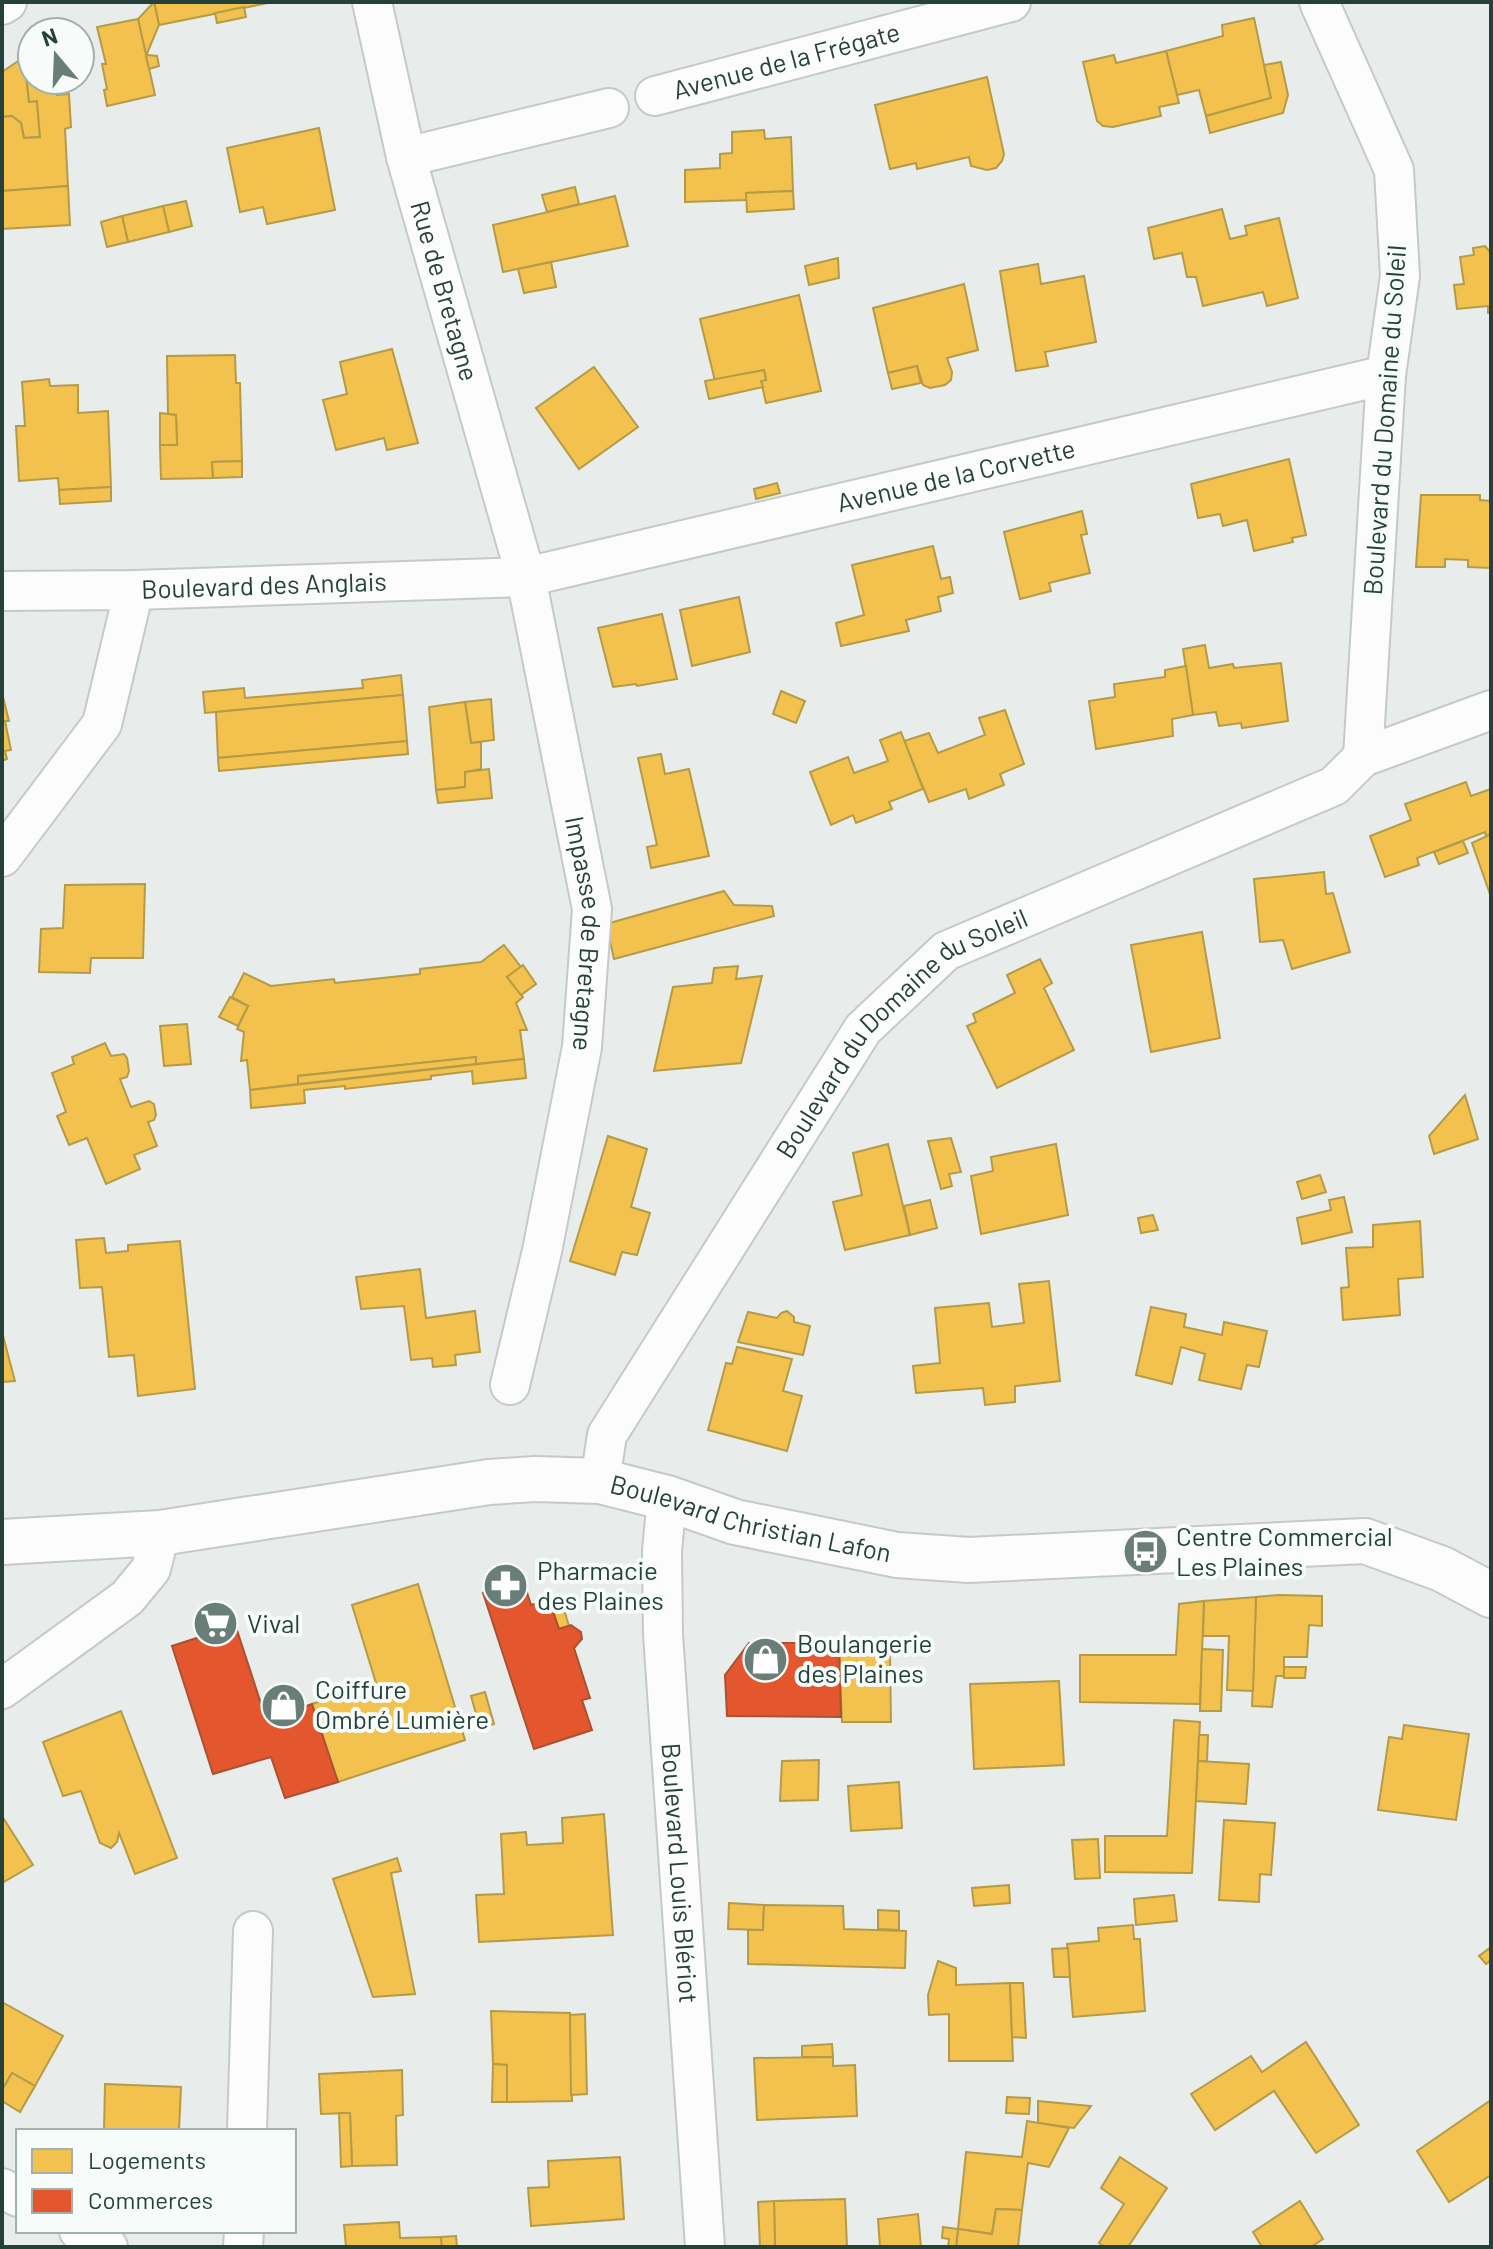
<svg xmlns="http://www.w3.org/2000/svg" width="1493" height="2249" font-family="Barlow,sans-serif">
  <style>
    .homes { fill: #f2c14e; stroke: #b49b48; stroke-width: 2 }
    .shops { fill: #e4572e; stroke: #aa5132; stroke-width: 2 }
    .lines { fill: none; stroke-linecap: round; stroke-linejoin: round }
    .minor-casing { stroke: #c5cac8; stroke-width: 42 }
    .tertiary-casing { stroke: #c5cac8; stroke-width: 48 }
    .minor { stroke: #fcfcfc; stroke-width: 38 }
    .tertiary { stroke: #fcfcfc; stroke-width: 44 }
    .labels { text-anchor: middle; stroke-width: 8; stroke-linejoin: round; paint-order: stroke }
    .street-label { font-size: 26px; fill: #24423a; stroke: #f7fbf9 }
    .poi-label { font-size: 26px; fill: #24423a; stroke: #f7fbf9; text-anchor: start }
  </style>
  <rect width="100%" height="100%" fill="#e8edeb"/>
  <g class="homes">
    <path d="M154,2h114v1l-109,22z"/>
    <path d="M154,2l5,23 -13,31 -8,-37z"/>
    <path d="M244,7l2,10 -29,6 -2,-10z"/>
    <path d="M1254,18l17,80 -65,18 -7,-26 -22,5 -11,-44 57,-15 -1,-11z"/>
    <path d="M138,19l17,76 -48,11 -3,-16 3,-1 -5,-25h4l-9,-37z"/>
    <path d="M1166,51l13,52 -20,4 2,9 -48,11 -10,-1 -6,-5 -14,-59 31,-7 2,8z"/>
    <path d="M30,53h2v21h-6l3,28 8,-1 3,36 -16,1 -3,-15 -9,-7 -10,1v-45z"/>
    <path d="M148,55l9,1 2,10 -10,3 -3,-13z"/>
    <path d="M1281,62l7,33 -5,18 -73,20 -4,-17 65,-18 -7,-33z"/>
    <path d="M26,74h6v6h24l1,15 12,-1 2,33 -6,2 3,57 -66,5v-74l10,-1 9,7 3,15 16,-1 -3,-36 -8,1z"/>
    <path d="M987,77l17,77 -2,7 -6,7 -9,2 -16,-4 -2,-9 -52,12 -1,-6 -26,6 -15,-64z"/>
    <path d="M319,128l16,82 -68,14 -4,-17 -23,5 -13,-64z"/>
    <path d="M764,130l1,9 26,-2 2,54 -47,2 1,7 -62,2v-32l35,-2v-14l12,-1v-21z"/>
    <path d="M68,186l2,39 -68,4v-38z"/>
    <path d="M575,187l4,17 -32,8 -5,-17z"/>
    <path d="M793,191l1,18 -47,3 -1,-19z"/>
    <path d="M615,196l13,50 -125,26 -10,-47z"/>
    <path d="M186,201l6,25 -23,6 -6,-26z"/>
    <path d="M163,206l6,26 -41,10 -6,-26z"/>
    <path d="M1222,209l8,30 17,-4 -2,-9 34,-8 19,80 -31,8 -4,-14 -60,14 -7,-29h-9l-5,-24 -28,6 -6,-31z"/>
    <path d="M122,216l6,26 -21,5 -6,-25z"/>
    <path d="M1485,246l6,7v60h-3v-7l-31,3 -3,-24 10,-1 -4,-27 14,-2 -1,-7z"/>
    <path d="M838,258l1,20 -30,7 -4,-19z"/>
    <path d="M551,262l5,25 -32,6 -6,-24z"/>
    <path d="M1038,264l3,20 43,-8 12,66 -51,10 3,14 -32,5 -16,-100z"/>
    <path d="M964,284l14,66 -31,8 5,14 -1,8 -6,5 -15,3 -7,-3 -6,-19 -29,7 -15,-65z"/>
    <path d="M799,295l22,96 -55,12 -5,-22 5,-1 -2,-10 -49,11 -15,-62z"/>
    <path d="M392,349l26,94 -31,7 -3,-12 -48,12 -13,-50 24,-6 -7,-32z"/>
    <path d="M235,355l1,28h4l2,78 -30,1 1,16 -52,1 -1,-34h17l-1,-30 -8,-1 -1,-58z"/>
    <path d="M917,366l4,17 -29,6 -4,-16z"/>
    <path d="M594,367l44,60 -59,42 -43,-61z"/>
    <path d="M764,370l2,10 -5,1 2,6 -54,12 -4,-18z"/>
    <path d="M49,379l1,7 28,-1v28l30,-2 3,76 -52,3 -1,-12 -39,3 -3,-55h9l-3,-44z"/>
    <path d="M160,413l16,2 1,30h-17z"/>
    <path d="M1289,459l17,76 -14,3 1,4 -39,9 -7,-31 -24,6 -3,-12 -22,4 -7,-34z"/>
    <path d="M242,461v16l-29,1 -1,-16z"/>
    <path d="M777,483l3,10 -24,6 -2,-10z"/>
    <path d="M111,487v14l-51,3 -1,-14z"/>
    <path d="M1421,495h59v5l11,1v67l-23,-1v-7l-23,-1v8h-29z"/>
    <path d="M1082,511l5,23 -6,1 9,38 -41,10 2,8 -31,8 -16,-67z"/>
    <path d="M933,546l8,33 9,-2 3,16 -15,4 3,14 -35,9 3,11 -68,15 -5,-23 28,-8 -12,-50z"/>
    <path d="M739,597l11,55 -58,14 -12,-56z"/>
    <path d="M662,614l15,65 -40,7 -1,-2 -23,3 -15,-59z"/>
    <path d="M1205,645l4,23 24,-4 1,4 47,-5 7,58 -46,7 -1,-5 -22,3 -3,-14 -23,3 -10,-66z"/>
    <path d="M1186,666l7,49 -21,4 1,17 -77,13 -7,-48 26,-4 -1,-13 51,-7v-7z"/>
    <path d="M401,675l2,20 -198,18 -2,-21 41,-4 1,10 118,-10 -1,-8z"/>
    <path d="M781,691l24,10 -9,22 -23,-9z"/>
    <path d="M2,693l7,28h-4l6,29 -6,1 2,8 -5,2z"/>
    <path d="M403,695l4,46 -189,17 -2,-46z"/>
    <path d="M491,699l3,41 -23,3 -6,-41z"/>
    <path d="M465,702l6,41 10,-1v27l-16,3v15l-29,3 -7,-83z"/>
    <path d="M1005,710l19,54 -24,10 4,11 -35,14 -3,-10 -37,13 -25,-61 25,-8 9,20 47,-18 -6,-17z"/>
    <path d="M901,732l22,57 -34,13 3,7 -36,14 -3,-8 -22,10 -21,-53 38,-15 6,16 34,-12 -8,-21z"/>
    <path d="M407,741l1,13 -189,17 -1,-13z"/>
    <path d="M661,754l4,20 24,-5 20,87 -58,12 -4,-21 10,-2 -19,-87z"/>
    <path d="M489,769l3,29 -54,5 -2,-13 29,-3v-15z"/>
    <path d="M1466,782l5,14 20,-7v45l-5,2 -1,-4 -68,26 2,7 -34,12 -15,-41 41,-16 -6,-16z"/>
    <path d="M1491,834v63l-19,-54z"/>
    <path d="M1463,841l5,12 -29,11 -5,-12z"/>
    <path d="M1324,872l2,22 7,-1 17,59 -58,17 -9,-29 -23,2 -6,-63z"/>
    <path d="M145,884l-2,74h-52l-1,15 -51,-1 2,-43 22,-1 2,-43z"/>
    <path d="M724,891l10,14 38,1 2,10 -160,43 -8,-35z"/>
    <path d="M1202,932l18,106 -69,14 -20,-107z"/>
    <path d="M504,945l17,22 -14,10 16,20 -7,6 11,27h-7l4,29 -48,5v-7l-178,19v8l-48,6 -3,-30 -6,1 3,-29 -7,-3 11,-23 -16,-9 12,-24 27,13 63,-7 1,4 85,-9v-5l61,-7z"/>
    <path d="M1040,959l12,24 -8,5 30,62 -77,38 -30,-62 9,-4 -3,-8 42,-21 -8,-18z"/>
    <path d="M523,965l13,19 -15,11 -14,-18z"/>
    <path d="M738,966l-2,13 26,-3 -21,87 -87,8 19,-84 39,-4 2,-15z"/>
    <path d="M230,997l18,9 -10,20 -19,-9z"/>
    <path d="M187,1024l4,40 -27,2 -4,-40z"/>
    <path d="M105,1043l6,13 13,-2 3,4 2,13 -2,6 -7,2 11,28 18,-6 5,3 2,11 -2,5 -6,2 9,24 -23,9 6,14 -34,15 -19,-46 -18,7 -12,-29 9,-4 -14,-39 22,-9 -2,-7z"/>
    <path d="M476,1057v7l-178,20v-8z"/>
    <path d="M524,1059l2,19 -53,6 -1,-13 -41,5v3l-86,10v-3l-41,4 1,13 -54,5 -1,-18z"/>
    <path d="M1465,1095l13,44 -44,15 -5,-18z"/>
    <path d="M608,1136l39,13 -16,58 19,6 -13,42 -15,-3 -7,23 -45,-14z"/>
    <path d="M951,1138l10,34 -12,2 3,12 -11,3 -13,-48z"/>
    <path d="M888,1144l22,91 -65,15 -12,-48 29,-7 -9,-42z"/>
    <path d="M1056,1144l12,71 -87,19 -10,-58 22,-5 -2,-14z"/>
    <path d="M1320,1175l6,17 -24,7 -5,-17z"/>
    <path d="M1344,1197l8,35 -50,12 -5,-26 34,-8 -2,-10z"/>
    <path d="M930,1200l7,28 -27,7 -6,-29z"/>
    <path d="M1153,1215l5,15 -17,3 -3,-15z"/>
    <path d="M1420,1221l3,56 -25,2 2,36 -57,5 -2,-32 8,-1 -3,-39 27,-1v-22z"/>
    <path d="M104,1238l2,15 22,-2v-6l52,-4 15,148 -57,7 -4,-41 -25,2 -7,-70 -22,1 -4,-48z"/>
    <path d="M420,1269l6,49 49,-7 5,41 -25,3 1,10 -23,2 -1,-9 -21,2 -7,-54 -43,3 -5,-32z"/>
    <path d="M1049,1281l11,100 -45,5v16l-30,3 -2,-17 -67,5 -3,-27 27,-3 -5,-55 54,-5 3,24 32,-4 -5,-39z"/>
    <path d="M1151,1307l35,7 -2,13 38,8 2,-13 43,9 -8,36 -12,-2 -6,24 -42,-9 6,-26 -24,-7 -9,37 -36,-9z"/>
    <path d="M787,1311l7,6v5l16,4 -7,29 -65,-13 10,-30 29,6 4,-5z"/>
    <path d="M2,1332l13,49 -13,1z"/>
    <path d="M737,1347l55,12 -9,32 19,5 -15,55 -79,-21 18,-67 6,1z"/>
    <path d="M418,1584l47,156 -127,42 -26,-78 64,-21 -24,-78z"/>
    <path d="M1279,1595l43,1v30l-13,-1 -2,32h-23v19h-8l-4,31 -20,-1 4,-109z"/>
    <path d="M560,1596l9,30 -10,3 -10,-29z"/>
    <path d="M1256,1597l-3,94 -26,-1 2,-54h-26l1,-35z"/>
    <path d="M1204,1601l-4,103 -120,-2v-47h96l3,-51z"/>
    <path d="M1202,1649l21,1 -2,61h-21z"/>
    <path d="M839,1653l51,1 1,68h-49z"/>
    <path d="M1284,1667h22l-1,11h-21z"/>
    <path d="M1059,1681l5,84 -90,4 -4,-85z"/>
    <path d="M485,1692l9,32 -14,4 -9,-32z"/>
    <path d="M121,1711l56,147 -42,16 -16,-41 -2,9 -6,6 -11,-5 -19,-52 -18,5 -20,-54z"/>
    <path d="M1174,1720l26,2 -8,151 -87,-1v-36h62z"/>
    <path d="M1404,1725l65,9 -13,86 -78,-10 11,-73 13,2z"/>
    <path d="M1199,1735h9l-1,26h-9z"/>
    <path d="M819,1760l-1,40 -38,1 2,-40z"/>
    <path d="M1198,1761l51,3 -3,40 -50,-3z"/>
    <path d="M899,1782l3,46 -51,3 -3,-45z"/>
    <path d="M604,1814l9,121 -134,7 -3,-47 28,-1 -3,-60 25,-2 1,13 36,-2 -1,-25z"/>
    <path d="M2,1816l31,49 -31,18z"/>
    <path d="M1224,1820l51,3 -4,52 -11,-1 -1,28 -40,-2z"/>
    <path d="M1098,1839l2,39 -25,1 -3,-39z"/>
    <path d="M397,1858l4,13 -10,2 24,121 -42,3 -40,-118z"/>
    <path d="M1009,1885l1,18 -36,3 -2,-18z"/>
    <path d="M1174,1895l3,26 -41,4 -2,-26z"/>
    <path d="M729,1903l35,2 -1,25 -35,-1z"/>
    <path d="M764,1905l79,1 1,23 62,2 -1,37 -157,-4v-34h15z"/>
    <path d="M878,1910l21,1v19l-21,-1z"/>
    <path d="M1133,1925l1,14h6l5,72 -72,6 -6,-73 32,-3 -1,-13z"/>
    <path d="M1491,1947v13l-5,4 -7,-8z"/>
    <path d="M1068,1948l2,29h-16l-2,-28z"/>
    <path d="M938,1961l18,7v17l54,-2 3,78h-64v-47l-20,1 -1,-20z"/>
    <path d="M1010,1983h13l3,55 -14,-1z"/>
    <path d="M2,2002l61,34 -28,50 -23,-13 -10,17z"/>
    <path d="M491,2011l79,2 2,88 -65,1v-37l-14,-1z"/>
    <path d="M585,2014l2,80 -16,1 -1,-80z"/>
    <path d="M1306,2042l53,83 -43,28 -42,-62 -59,39 -24,-36 60,-38 11,16z"/>
    <path d="M832,2044l1,13h-31v-11z"/>
    <path d="M833,2057v9l22,-1 2,51 -100,4 -3,-62z"/>
    <path d="M493,2064l14,1v37h-15z"/>
    <path d="M402,2070l1,45 -7,1 1,49 -45,1 -2,-53 -29,1 -2,-40z"/>
    <path d="M12,2073l23,13 -15,26 -18,-11v-11z"/>
    <path d="M105,2084l76,3 -2,44h-75z"/>
    <path d="M1007,2097l23,1 -1,16 -23,-1z"/>
    <path d="M1491,2100v75l-42,27 -32,-51z"/>
    <path d="M1038,2101l53,5 -17,22 -36,-5z"/>
    <path d="M339,2113h11l2,53 -11,1z"/>
    <path d="M1027,2121l42,7 -20,39 -21,-4 -6,47 -26,-1 -4,25 -34,-5 8,-77 56,5z"/>
    <path d="M620,2157l4,62 -93,7 -3,-38 21,-1 -1,-26z"/>
    <path d="M1120,2157l47,31 -39,59h-23l-6,-4 25,-39 -23,-16z"/>
    <path d="M845,2199l2,48h-72l-1,-46z"/>
    <path d="M774,2201l1,46h-15l-2,-45z"/>
    <path d="M1300,2201l23,38 -12,8h-49l-9,-15z"/>
    <path d="M996,2209l26,1 -4,37h-62l2,-18 34,5z"/>
    <path d="M918,2214l3,33h-41l-2,-28z"/>
    <path d="M399,2222l1,16 41,-1 1,10h-96l-2,-22z"/>
    <path d="M943,2227l15,2 -2,18h-8l1,-8 -7,-1z"/>
    <path d="M456,2236l1,11h-15l-1,-10z"/>
  </g>
  <g class="shops">
    <path d="M523,1580l8,25 18,-5 10,29 12,-4 10,7 1,7 -8,9 16,50 -8,2 10,30 -58,19 -51,-156z"/>
    <path d="M213,1617h9l14,10 30,92 46,-15 26,78 -53,16 -14,-41 -58,17 -41,-128 34,-11v-10z"/>
    <path d="M749,1643h90l2,74 -114,-1 -2,-41z"/>
  </g>
  <g class="lines">
    <defs>
      <g id="minor">
        <path id="s1" d="M372,2l34,155 120,420 66,332 -10,138 -40,204 -32,134"/>
        <path d="M1319,2l75,168 6,106 -14,99 -23,382"/>
        <path d="M2,5l5,-3"/>
        <path id="s2" d="M655,96l356,-94"/>
        <path d="M406,157l203,-49"/>
        <path id="s3" d="M2,591l132,-1 392,-13 860,-202"/>
        <path d="M2,857l100,-133 32,-134"/>
        <path id="s4" d="M600,1481l7,-46 256,-406 83,-78 388,-165 29,-29 128,-47"/>
        <path id="s5" d="M667,1498l-5,53 1,83 42,613"/>
        <path d="M2,1689l125,-91 24,-29 9,-36"/>
        <path d="M247,2131l6,-200"/>
        <path d="M2,2188l16,9"/>
        <path d="M79,2231l29,16"/>
        <path d="M243,2247l1,-16"/>
      </g>
      <g id="tertiary">
        <path id="s6" d="M2,1542l158,-9 329,-51 46,-3 65,2 67,17 68,24 162,33 72,5 396,-19 77,28 49,26"/>
      </g>
    </defs>
    <use href="#minor" class="minor-casing"/>
    <use href="#tertiary" class="tertiary-casing"/>
    <use href="#minor" class="minor"/>
    <use href="#tertiary" class="tertiary"/>
  </g>
  <defs>
    <symbol id="bus-disc" viewBox="-11 -11 22 22"><circle r="9.5" fill="#697e78" stroke="#f7fbf9"/><path d="M-5-6H5V4H4V6H2V4H-2V6H-4V4H-5ZM-3.5-4V0h7V-4ZM-3.5 1.2v1.5H-2V1.2ZM2 1.2v1.5H3.5V1.2Z" fill="#fff"/></symbol>
    <symbol id="pharmacy-disc" viewBox="-11 -11 22 22"><circle r="9.5" fill="#697e78" stroke="#f7fbf9"/><path d="M-2-6h4v4h4v4h-4v4h-4v-4h-4v-4h4Z" fill="#fff"/></symbol>
    <symbol id="supermarket-disc" viewBox="-11 -11 22 22"><circle r="9.5" fill="#697e78" stroke="#f7fbf9"/><path d="M-6-5.5h2.5l.6 2H6L4.5 2H-2.5L-4.4-4H-6ZM-1.5 3.2a1.3 1.3 0 1 0 .1 0ZM3 3.2a1.3 1.3 0 1 0 .1 0Z" fill="#fff"/></symbol>
    <symbol id="shop-disc" viewBox="-11 -11 22 22"><circle r="9.5" fill="#697e78" stroke="#f7fbf9"/><path d="M-5-2.5h2.3a2.7 3.5 0 0 1 5.4 0H5L5.5 6h-11ZM-1.5-2.5h3a1.5 2.3 0 0 0-3 0Z" fill="#fff"/></symbol>
  </defs>
  <g fill-rule="evenodd">
    <use href="#bus-disc" x="1120" y="1526" width="51" height="51"/>
    <use href="#pharmacy-disc" x="480" y="1560" width="51" height="51"/>
    <use href="#supermarket-disc" x="190" y="1598" width="51" height="51"/>
    <use href="#shop-disc" x="740" y="1634" width="51" height="51"/>
    <use href="#shop-disc" x="258" y="1680" width="51" height="51"/>
  </g>
  <g class="labels">
    <g class="street-label">
      <text dy="9" stroke="none"><textPath href="#s2" startOffset="136">Avenue de la Frégate</textPath></text>
      <text dy="9" stroke="none"><textPath href="#s1" startOffset="298">Rue de Bretagne</textPath></text>
      <text transform="translate(1385 420) rotate(-86)" y="9">Boulevard du Domaine du Soleil</text>
      <text dy="9" stroke="none"><textPath href="#s3" startOffset="966">Avenue de la Corvette</textPath></text>
      <text dy="9" stroke="none"><textPath href="#s3" startOffset="262">Boulevard des Anglais</textPath></text>
      <text dy="9" stroke="none"><textPath href="#s1" startOffset="958">Impasse de Bretagne</textPath></text>
      <text dy="9" stroke="none"><textPath href="#s4" startOffset="552">Boulevard du Domaine du Soleil</textPath></text>
      <text dy="9" stroke="none"><textPath href="#s6" startOffset="758">Boulevard Christian Lafon</textPath></text>
      <text dy="9" stroke="none"><textPath href="#s5" startOffset="376">Boulevard Louis Blériot</textPath></text>
    </g>
    <g class="poi-label">
      <text x="1176" y="1546">Centre Commercial<tspan x="1176" dy="30">Les Plaines</tspan></text>
      <text x="537" y="1580">Pharmacie<tspan x="537" dy="30">des Plaines</tspan></text>
      <text x="247" y="1633">Vival</text>
      <text x="797" y="1653">Boulangerie<tspan x="797" dy="30">des Plaines</tspan></text>
      <text x="315" y="1699">Coiffure<tspan x="315" dy="30">Ombré Lumière</tspan></text>
    </g>
  </g>
  <rect width="1493" height="2249" fill="none" stroke="#24423a" stroke-width="8"/>
  <rect x="16" y="2129" width="280" height="104" fill="#f7fbf9" stroke="#a3b1ad" stroke-width="2"/>
  <rect x="32" y="2149" width="40" height="24" fill="#f2c14e" stroke="#a3b1ad" stroke-width="2"/>
  <text x="88" y="2169" font-size="24" fill="#24423a">Logements</text>
  <rect x="32" y="2189" width="40" height="24" fill="#e4572e" stroke="#a3b1ad" stroke-width="2"/>
  <text x="88" y="2209" font-size="24" fill="#24423a">Commerces</text>
  <g transform="translate(56 56) rotate(341)"><circle r="38" fill="#f7fbf9" stroke="#a3b1ad" stroke-width="2"/>
  <path d="M0-6L14 30L0 20L-14 30Z" fill="#697e78"/>
  <text y="-12" font-size="22" font-weight="bold" text-anchor="middle" fill="#24423a">N</text>
  </g>
</svg>
